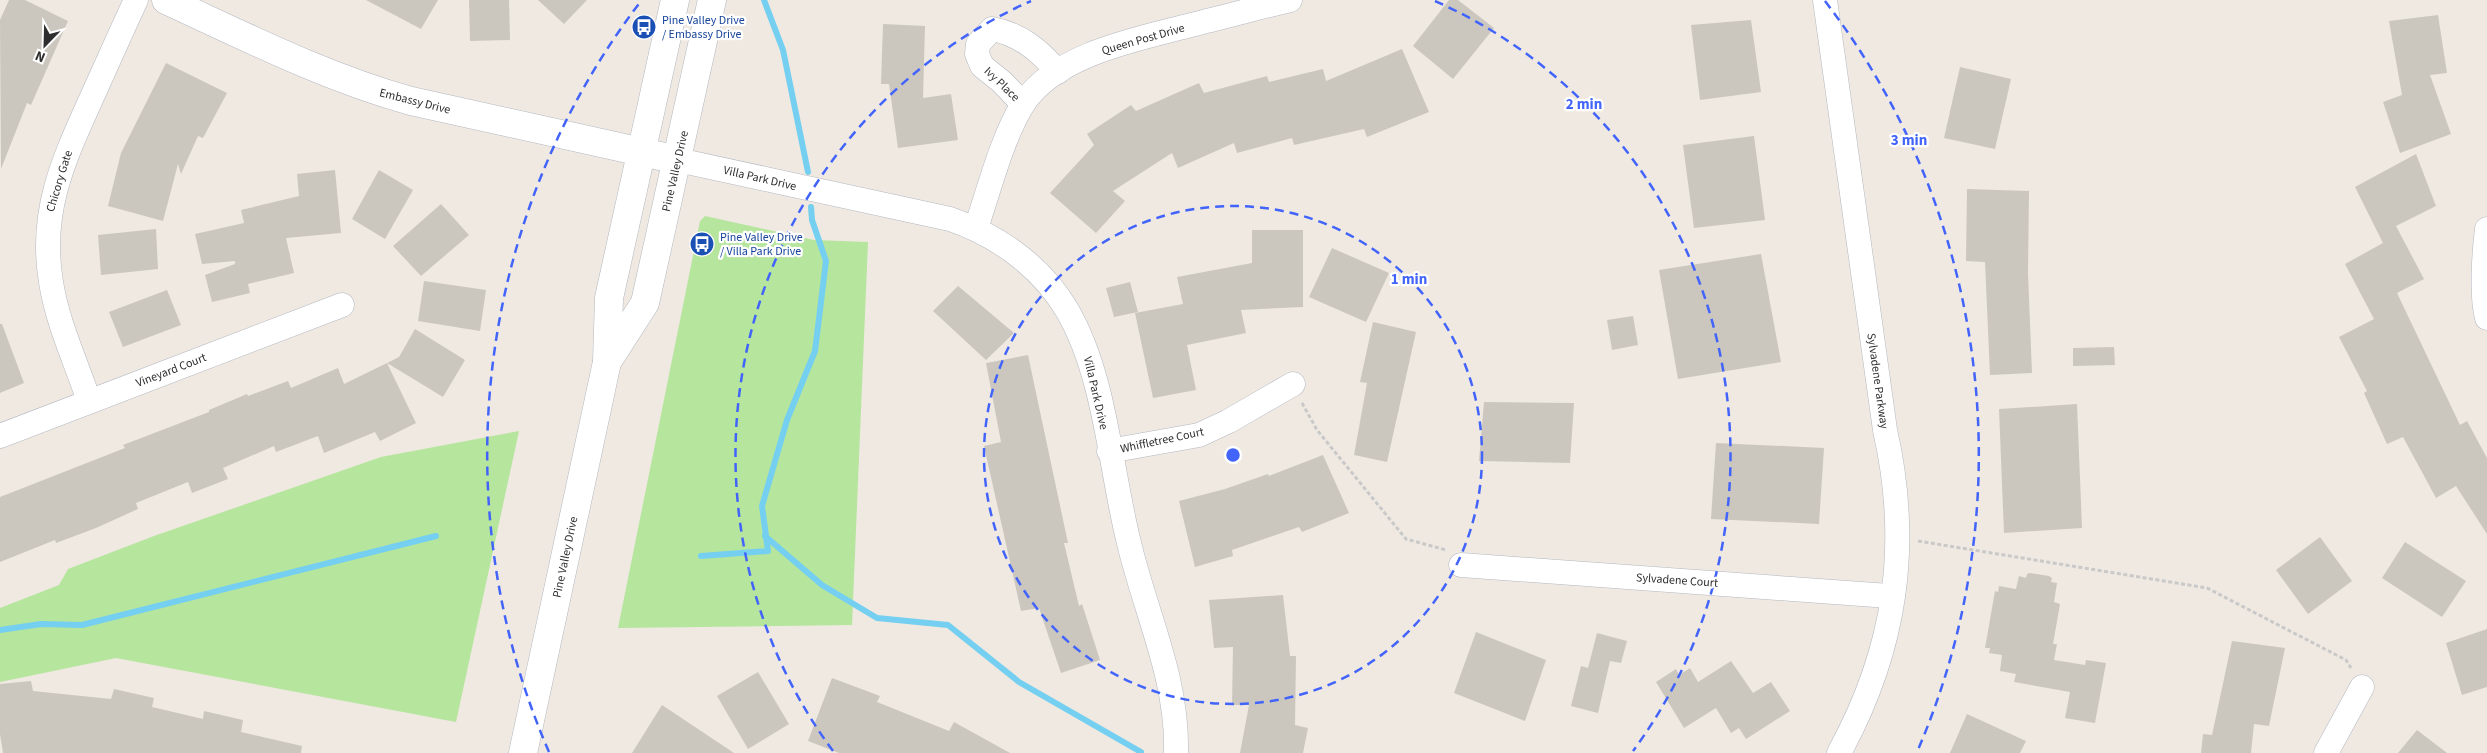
<svg xmlns="http://www.w3.org/2000/svg" width="2487" height="753" font-family="'Source Sans 3',sans-serif">
  <style>
    .green { fill: #b6e59e }
    .lines { fill: none; stroke-linecap: round; stroke-linejoin: round }
    .stream { stroke: #75cff0; stroke-width: 6 }
    .building { fill: #cbc7bf }
    .street-casing { stroke: #b4b7c1; stroke-width: 25 }
    .secondary-casing { stroke: #b4b7c1; stroke-width: 29 }
    .path { stroke: #c9c9c9; stroke-width: 3; stroke-dasharray: 4 2.5; stroke-linecap: butt }
    .street { stroke: #fff; stroke-width: 24 }
    .secondary { stroke: #fff; stroke-width: 28 }
    .ring { fill: none; stroke: #4264fb; stroke-width: 2.5; stroke-dasharray: 9 6 }
    .labels { text-anchor: middle; stroke-width: 4.5; stroke-linejoin: round; paint-order: stroke }
    .transit-label { font-size: 12px; fill: #164399; stroke: #fff; text-anchor: start }
    .street-label { font-size: 12px; fill: #2e2e2e; stroke: #fff }
    .centre { fill: #4264fb; stroke: #fff; stroke-width: 2.5 }
    .ring-label { font-size: 15px; text-anchor: middle; font-weight: bold; fill: #4264fb; stroke: #fff; stroke-width: 4.5; stroke-linejoin: round; paint-order: stroke }
  </style>
  <rect width="100%" height="100%" fill="#efe9e1"/>
  <g class="green">
    <path d="M705,216l109,24 54,2 -16,383 -234,3 82,-407z"/>
    <path d="M519,431l-63,291 -340,-64 -116,24v-74l59,-23 9,-16 86,-33 227,-79z"/>
  </g>
  <g class="lines">
    <g class="stream">
      <path d="M764,0l19,50 25,122"/>
      <path d="M765,536l57,49 55,33 71,7 71,57 122,70"/>
      <path d="M701,556l67,-5 -6,-45 25,-86 28,-69 11,-90 -14,-41 -1,-13"/>
      <path d="M0,630l41,-6 41,1 354,-89"/>
    </g>
  </g>
  <g class="building">
    <path d="M9,0h16l43,21 -37,84 -4,-2 -26,66 -1,-149z"/>
    <path d="M366,0h72l-17,29z"/>
    <path d="M469,0h40l1,40 -40,1z"/>
    <path d="M538,0h49l-23,24z"/>
    <path d="M1449,0h9l36,28 -41,51 -40,-33z"/>
    <path d="M2438,15l9,58 -17,2 21,59 -51,19 -17,-51 19,-7 -13,-74z"/>
    <path d="M1751,20l10,72 -61,8 -9,-75z"/>
    <path d="M883,24l42,2 -2,72 28,-4 7,46 -60,8 -9,-64h-8z"/>
    <path d="M1402,49l27,63 -62,25 -3,-8 -70,16 -2,-7 -55,15 -3,-10 -56,25 -6,-15 -59,38 12,10 -29,32 -46,-40 44,-48 -7,-11 44,-29 5,6 63,-28 5,10 63,-17 2,6 54,-13 3,12z"/>
    <path d="M166,63l61,30 -24,45 -5,-2 -17,38 -3,-10 -15,57 -55,-15 13,-53z"/>
    <path d="M1960,67l51,12 -16,70 -51,-11z"/>
    <path d="M1754,136l11,84 -71,8 -11,-83z"/>
    <path d="M2416,154l20,52 -40,20 28,53 -27,14 63,132 7,-4 20,37v76l-31,-48 -20,12 -33,-61 -16,7 -23,-51 3,-2 -28,-54 35,-18 -29,-55 38,-21 -28,-56z"/>
    <path d="M335,170l6,63 -55,5 8,35 -46,11 2,9 -38,9 -7,-27 30,-11v-3l-33,3 -7,-30 49,-11 -3,-13 58,-14 -2,-22z"/>
    <path d="M379,170l34,20 -28,49 -33,-20z"/>
    <path d="M1967,189l62,2 -1,82 4,100 -42,2 -5,-113 -19,-1z"/>
    <path d="M441,204l28,31 -48,41 -28,-30z"/>
    <path d="M156,229l2,40 -57,6 -3,-40z"/>
    <path d="M1252,230h51v77l-62,3 5,23 -59,12 9,45 -43,8 -18,-85 48,-9 -6,-27 75,-14z"/>
    <path d="M1332,248l57,25 -23,49 -57,-25z"/>
    <path d="M1761,254l20,108 -103,17 -19,-109z"/>
    <path d="M424,281l62,9 -6,41 -62,-10z"/>
    <path d="M1130,282l8,30 -24,5 -8,-29z"/>
    <path d="M958,286l56,47 -28,27 -53,-49z"/>
    <path d="M167,290l14,35 -58,22 -14,-35z"/>
    <path d="M1633,316l5,29 -26,5 -5,-30z"/>
    <path d="M1373,322l43,10 -29,130 -33,-7 13,-72 -7,-1z"/>
    <path d="M0,324h2l22,59 -24,10z"/>
    <path d="M415,329l50,31 -22,37 -56,-34 12,-6z"/>
    <path d="M2114,347l1,18 -42,1v-18z"/>
    <path d="M1028,355l40,188h-4l15,63 3,-2 18,56 -39,13 -22,-65 -18,3 -37,-165 17,-4 -15,-79z"/>
    <path d="M387,363l29,60 -36,18 -5,-9 -51,21 -6,-17 -42,16 -2,-6 -51,22 5,11 -36,14 -4,-11 -52,21 2,6 -42,19 -40,15 -1,-3 -55,22v-65l125,-49 -2,-3 86,-33v-2l38,-16 1,2 40,-15 3,7 47,-20 6,16z"/>
    <path d="M1484,402l90,1 -4,60 -91,-2z"/>
    <path d="M2077,404l5,124 -78,5 -5,-124z"/>
    <path d="M1716,443l108,5 -5,76 -108,-5z"/>
    <path d="M1323,455l26,58 -47,19 -3,-5 -67,23 1,6 -38,11 -16,-66 46,-12 43,-15 1,2z"/>
    <path d="M2320,537l32,44 -44,33 -32,-44z"/>
    <path d="M2405,542l61,39 -24,36 -60,-39z"/>
    <path d="M2030,573l19,3 3,2 -1,4 6,1 -3,19 6,2 -7,40h4l-3,16 31,5 1,-5 20,3 -11,60 -30,-5 5,-26 -56,-10 2,-8 -16,-3 2,-16 -13,-2 1,-5h-5l10,-57 3,1 1,-6 17,3 3,-13 7,2 1,-4z"/>
    <path d="M1283,595l7,61h6l-1,69 13,3 -5,25h-63l9,-48h-17l1,-58 -19,1 -5,-48z"/>
    <path d="M2487,629v58l-25,8 -16,-52z"/>
    <path d="M1476,632l70,28 -21,61 -71,-28z"/>
    <path d="M1597,633l30,8 -6,22 -11,-2 -12,52 -27,-7 10,-40 7,2z"/>
    <path d="M2232,641l53,7 -16,78 -15,-2 -3,29h-50l2,-19 9,1z"/>
    <path d="M1731,661l22,32 18,-11 19,29 -44,28 -7,-11 -8,5 -15,-25 -32,20 -28,-46 20,-13 3,6 11,-7 8,14z"/>
    <path d="M758,672l31,52 -41,25 -31,-53z"/>
    <path d="M832,678l48,18 -3,6 72,29 5,-9 56,31h-171l-31,-12z"/>
    <path d="M31,681l2,10 78,8 3,-10 40,9 -2,9 51,12 1,-8 39,9 -2,12 61,14 -1,7h-298l-3,-19v-50z"/>
    <path d="M662,705l72,48h-102z"/>
    <path d="M1967,714l59,27 -6,12h-70z"/>
    <path d="M2417,730l30,23h-49z"/>
  </g>
  <g class="lines">
    <defs>
      <g id="street">
        <path d="M1825,0l60,430c26,115 11,219 -46,323"/>
        <path d="M1023,104l-21,-22 -20,-16 -5,-12 1,-10 14,-15c28,5 48,22 66,43"/>
        <path d="M678,160l272,59c47,16 91,47 117,91 39,67 43,158 62,233 17,72 49,135 47,210"/>
        <path d="M976,228c13,-38 26,-90 47,-124 32,-50 115,-65 168,-79 33,-8 66,-17 99,-25"/>
        <path d="M2487,229c-3,24 -6,66 0,89"/>
        <path d="M89,401c-13,-39 -32,-79 -38,-119 -12,-71 13,-123 41,-185 15,-33 29,-65 44,-97"/>
        <path d="M0,436l342,-131"/>
        <path d="M1109,451l90,-16 30,-14 64,-37"/>
        <path d="M1461,565l428,31 4,-2"/>
        <path d="M2326,753l36,-66"/>
      </g>
      <g id="secondary">
        <path d="M166,0c80,37 159,77 245,101l267,59"/>
        <path d="M607,362l38,-59 67,-303"/>
        <path d="M523,753l84,-391 2,-64 66,-298"/>
      </g>
    </defs>
    <use href="#street" class="street-casing"/>
    <use href="#secondary" class="secondary-casing"/>
    <g class="path">
      <path d="M1302,403l15,27 89,109 40,11"/>
      <path d="M1918,541l289,47 139,72 5,8"/>
    </g>
    <use href="#street" class="street"/>
    <use href="#secondary" class="secondary"/>
  </g>
  <g class="ring">
    <circle cx="1233" cy="455" r="249"/>
    <path d="M833 751A497 497 0 0 1 1031 1M1435 1A497 497 0 0 1 1633 751"/>
    <path d="M549 752A746 746 0 0 1 641 1M1825 1A746 746 0 0 1 1917 752"/>
  </g>
  <defs>
    <symbol id="bus-disc" viewBox="-11 -11 22 22"><circle r="9.5" fill="#1a4fb4" stroke="#fff"/><path d="M-5-6H5V4H4V6H2V4H-2V6H-4V4H-5ZM-3.5-4V0h7V-4ZM-3.5 1.2v1.5H-2V1.2ZM2 1.2v1.5H3.5V1.2Z" fill="#fff"/></symbol>
  </defs>
  <g fill-rule="evenodd">
    <use href="#bus-disc" x="630" y="13" width="28" height="28"/>
    <use href="#bus-disc" x="688" y="230" width="28" height="28"/>
  </g>
  <g class="labels">
    <g class="transit-label">
      <text x="662" y="24">Pine Valley Drive<tspan x="662" dy="14">/ Embassy Drive</tspan></text>
      <text x="720" y="241">Pine Valley Drive<tspan x="720" dy="14">/ Villa Park Drive</tspan></text>
    </g>
    <g class="street-label">
      <text transform="translate(1143 39) rotate(-16)" y="4">Queen Post Drive</text>
      <text transform="translate(1002 84) rotate(44)" y="4">Ivy Place</text>
      <text transform="translate(415 101) rotate(14)" y="4">Embassy Drive</text>
      <text transform="translate(675 171) rotate(-77)" y="4">Pine Valley Drive</text>
      <text transform="translate(760 178) rotate(13)" y="4">Villa Park Drive</text>
      <text transform="translate(59 181) rotate(-73)" y="4">Chicory Gate</text>
      <text transform="translate(171 370) rotate(-21)" y="4">Vineyard Court</text>
      <text transform="translate(1878 381) rotate(82)" y="4">Sylvadene Parkway</text>
      <text transform="translate(1096 393) rotate(77)" y="4">Villa Park Drive</text>
      <text transform="translate(1162 440) rotate(-12)" y="4">Whiffletree Court</text>
      <text transform="translate(565 557) rotate(-78)" y="4">Pine Valley Drive</text>
      <text transform="translate(1677 580) rotate(4)" y="4">Sylvadene Court</text>
    </g>
  </g>
  <circle cx="1233" cy="455" r="8" class="centre"/>
  <g class="ring-label">
    <text x="1584" y="109">2 min</text>
    <text x="1909" y="145">3 min</text>
    <text x="1409" y="284">1 min</text>
  </g>
  <g transform="translate(45 45) rotate(203)" stroke="#ffffff" stroke-width="4" paint-order="stroke">
  <path d="M0-4L9 19L0 12L-9 19Z" fill="#2e2e2e"/>
  <text y="-8" font-size="14" font-weight="bold" text-anchor="middle" fill="#2e2e2e">N</text>
  </g>
</svg>
